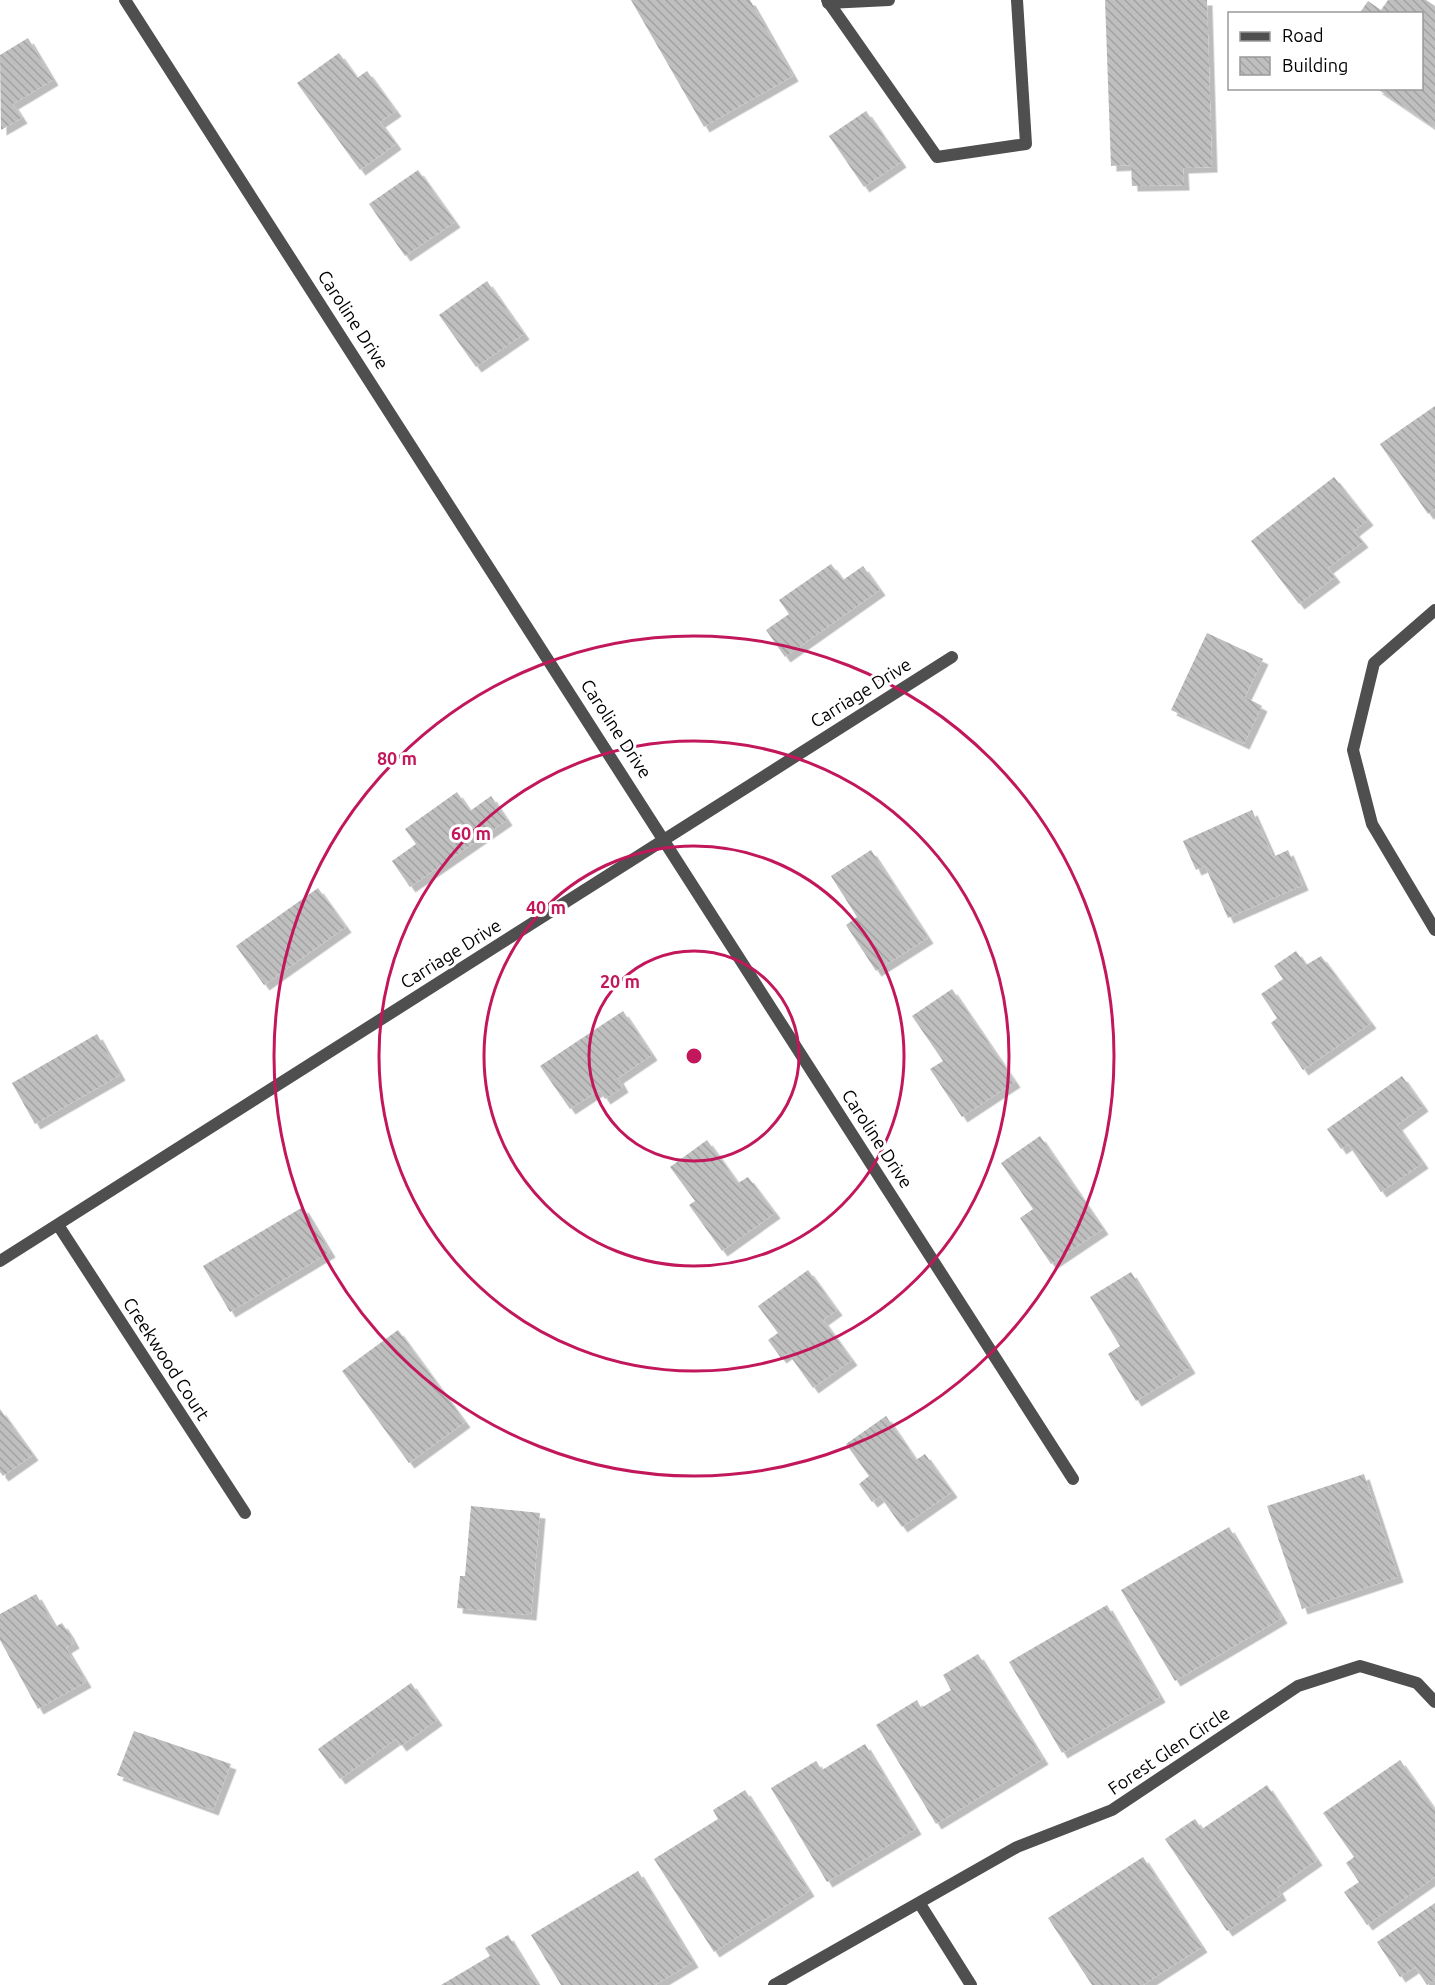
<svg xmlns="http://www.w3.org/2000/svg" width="1435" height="1985" font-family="Ubuntu,sans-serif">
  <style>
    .building { fill: url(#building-back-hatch); filter: url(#shadow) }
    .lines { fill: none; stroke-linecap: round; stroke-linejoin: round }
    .street { stroke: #4f4f4f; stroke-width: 12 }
    .ring { fill: none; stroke: #c2185b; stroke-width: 3 }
    .labels { text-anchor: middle; stroke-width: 6; stroke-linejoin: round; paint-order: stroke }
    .street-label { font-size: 18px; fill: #000; stroke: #fff }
    .centre { fill: #c2185b; stroke: #fff; stroke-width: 3 }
    .ring-label { font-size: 18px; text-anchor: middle; font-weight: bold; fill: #c2185b; stroke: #fff; stroke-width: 6; stroke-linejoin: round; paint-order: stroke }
  </style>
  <defs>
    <pattern id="building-back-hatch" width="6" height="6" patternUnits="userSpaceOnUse" patternTransform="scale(1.5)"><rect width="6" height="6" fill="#bfbfbf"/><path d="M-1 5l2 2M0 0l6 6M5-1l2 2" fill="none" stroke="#a2a2a2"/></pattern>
    <filter id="shadow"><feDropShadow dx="5.5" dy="5.5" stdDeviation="0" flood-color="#0004"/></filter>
  </defs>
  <rect width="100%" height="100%" fill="#fff"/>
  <g class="building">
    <path d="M631,0h119l43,76 -89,51z"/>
    <path d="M1105,0h102l5,167 -29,1 1,17 -52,1 -1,-21 -20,1z"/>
    <path d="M1388,0h38l9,6v122l-59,-40h46v-74h-63l9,-13 13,9z"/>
    <path d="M28,38l25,42 -40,24 9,14 -21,12 -1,-75z"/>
    <path d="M339,53l18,25 10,-7 29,40 -16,11 16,22 -36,26 -63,-87z"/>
    <path d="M866,111l35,51 -37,25 -35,-51z"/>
    <path d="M418,170l37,52 -50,34 -36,-52z"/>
    <path d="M487,281l37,53 -48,33 -37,-52z"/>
    <path d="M1435,406v103l-7,5 -48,-70z"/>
    <path d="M1334,477l34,43 -14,11 9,11 -35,26 7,9 -36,27 -48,-63z"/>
    <path d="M831,564l12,16 20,-14 17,24 -95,67 -19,-27 23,-16 -10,-14z"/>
    <path d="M1207,633l56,26 -18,38 17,9 -18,38 -73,-34z"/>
    <path d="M457,792l13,19 21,-15 16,24 -97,67 -18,-26 24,-17 -11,-15z"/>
    <path d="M1252,810l21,47 15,-7 15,35 -75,33 -23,-52 -9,4 -13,-29z"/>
    <path d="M871,850l57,88 -52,33 -30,-46 11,-8 -26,-41z"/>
    <path d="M318,888l28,39 -82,58 -28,-39z"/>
    <path d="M1296,951l10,14 15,-9 50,67 -68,47 -32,-47 6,-5 -16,-24 22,-15 -9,-13z"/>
    <path d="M952,989l63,93 -53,35 -32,-48 13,-8 -31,-45z"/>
    <path d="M623,1011l29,44 -34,23 5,9 -18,12 -6,-9 -29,19 -30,-43z"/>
    <path d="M97,1034l23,41 -85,49 -23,-41z"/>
    <path d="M1402,1076l21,30 -26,19 26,38 -42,29 -33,-48 -7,5 -14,-20z"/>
    <path d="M1040,1136l63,93 -52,35 -31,-46 13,-9 -32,-46z"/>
    <path d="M707,1140l31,43 10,-6 27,36 -53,38 -33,-46 6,-4 -25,-34z"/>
    <path d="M303,1207l27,45 -100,60 -27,-46z"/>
    <path d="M808,1270l29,40 -14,10 29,40 -39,28 -25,-35 -7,5 -13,-18 10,-7 -20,-27z"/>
    <path d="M1131,1272l59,96 -54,33 -28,-47 12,-8 -30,-49z"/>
    <path d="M398,1330l67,92 -56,41 -67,-92z"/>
    <path d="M0,1409l33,46 -30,21 -3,-4z"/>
    <path d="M886,1416l30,44 9,-6 27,38 -50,35 -22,-31 -8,6 -13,-18 10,-8 -23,-32z"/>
    <path d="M1364,1474l34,103 -96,32 -35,-103z"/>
    <path d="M471,1506l69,7 -9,102 -74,-7 3,-32h5z"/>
    <path d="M1229,1527l53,91 -107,63 -54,-91z"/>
    <path d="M36,1594l19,33 7,-4 6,9 6,11 -8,5 20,34 -48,27 -38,-69v-26z"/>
    <path d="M1107,1605l53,92 -98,56 -53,-91z"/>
    <path d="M978,1654l65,105 -107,65 -60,-99 41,-25 4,8 30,-18 -8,-15z"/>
    <path d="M411,1683l26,37 -36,26 -5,-7 -56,40 -22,-30z"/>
    <path d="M134,1731l97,33 -18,46 -96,-35z"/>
    <path d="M865,1744l51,85 -89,53 -56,-94 45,-27 6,9z"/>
    <path d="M1400,1760l35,50v67l-68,48 -23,-33 15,-10 -13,-19 8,-6 -31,-44z"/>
    <path d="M1267,1785l50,75 -40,28 4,7 -54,36 -62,-92 30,-20 7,10z"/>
    <path d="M745,1790l64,101 -95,61 -60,-93 64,-40 -5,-9z"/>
    <path d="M1143,1857l59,90 -59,38h-51l-44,-67z"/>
    <path d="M638,1871l55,91 -38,23h-94l-30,-50z"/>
    <path d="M1435,1903v77l-8,5 -12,-18 -15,10 -23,-35z"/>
    <path d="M508,1935l30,50h-97l49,-29 -5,-8z"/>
  </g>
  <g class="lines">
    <g class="street">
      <path d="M125,0l948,1479"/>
      <path d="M827,0l110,157 89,-13 -9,-144"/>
      <path d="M828,3l61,-3"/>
      <path d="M1435,610l-61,53 -21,87 19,74 63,106"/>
      <path d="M58,1225l187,288"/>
      <path d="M0,1261l952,-604"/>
      <path d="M920,1904l51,81"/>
      <path d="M774,1985l243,-138 95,-37 186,-124 62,-20 57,17 18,19"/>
    </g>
  </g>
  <g class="ring">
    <circle cx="694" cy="1056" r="105"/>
    <circle cx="694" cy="1056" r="210"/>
    <circle cx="694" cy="1056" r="315"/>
    <circle cx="694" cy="1056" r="420"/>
  </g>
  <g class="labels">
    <g class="street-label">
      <text transform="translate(353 320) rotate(57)" y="6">Caroline Drive</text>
      <text transform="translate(861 693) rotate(-32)" y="6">Carriage Drive</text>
      <text transform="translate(616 729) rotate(57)" y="6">Caroline Drive</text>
      <text transform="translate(451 954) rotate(-32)" y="6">Carriage Drive</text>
      <text transform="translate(877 1139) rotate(57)" y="6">Caroline Drive</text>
      <text transform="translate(166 1359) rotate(57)" y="6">Creekwood Court</text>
      <text transform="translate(1169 1751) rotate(-34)" y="6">Forest Glen Circle</text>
    </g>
  </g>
  <circle cx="694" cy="1056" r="9" class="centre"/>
  <g class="ring-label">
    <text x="397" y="765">80 m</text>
    <text x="471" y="840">60 m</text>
    <text x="546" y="914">40 m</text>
    <text x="620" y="988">20 m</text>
  </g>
  <rect x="1228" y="12" width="195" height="78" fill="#ffffff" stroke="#999999" stroke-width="1.5"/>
  <rect x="1240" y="32" width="30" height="9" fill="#4f4f4f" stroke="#999999" stroke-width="1.5"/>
  <text x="1282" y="42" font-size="18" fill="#000000">Road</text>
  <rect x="1240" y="57" width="30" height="18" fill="url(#building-back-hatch)" stroke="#999999" stroke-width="1.5"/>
  <text x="1282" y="72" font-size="18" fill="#000000">Building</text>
</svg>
